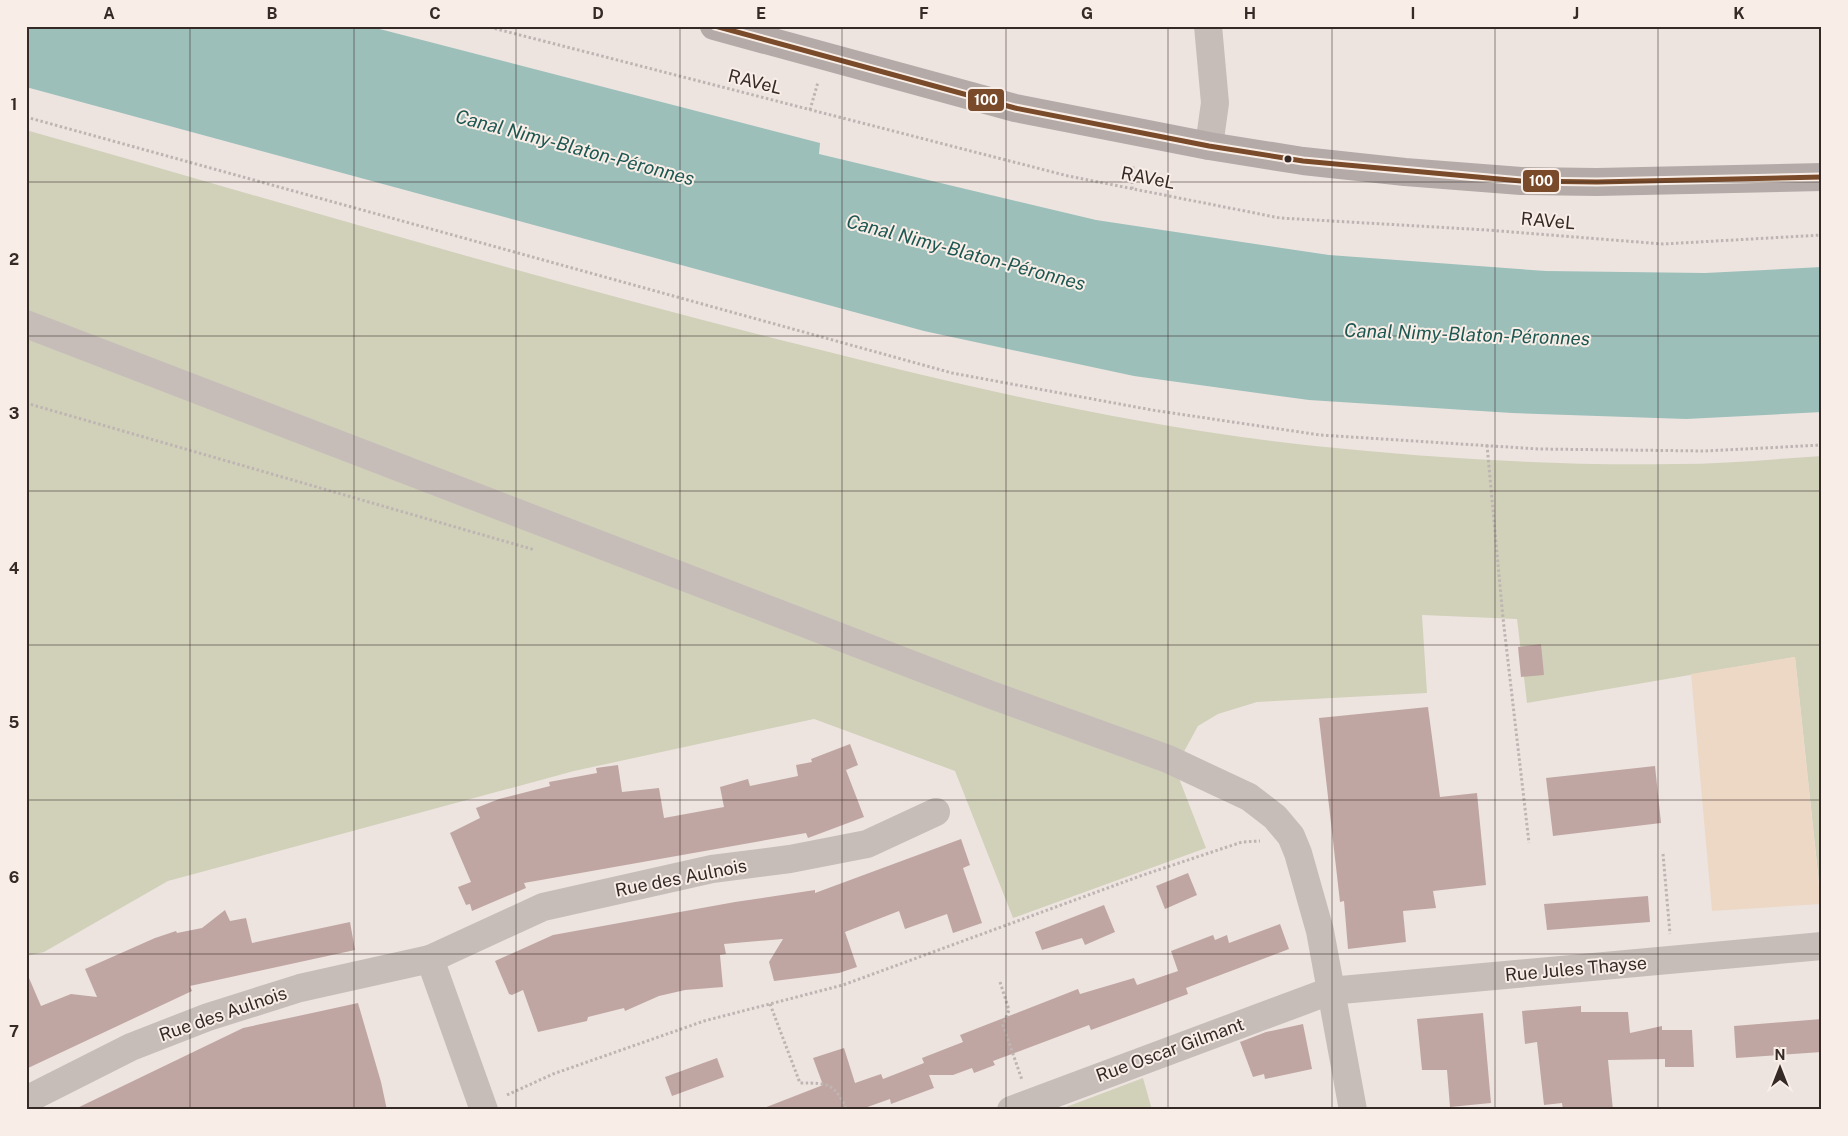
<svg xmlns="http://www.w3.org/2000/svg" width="1848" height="1136" font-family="'Public Sans',sans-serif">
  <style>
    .green { fill: #d1d1ba }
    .sand { fill: #edd8c6 }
    .water { fill: #9cbfba }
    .building { fill: #c0a6a2 }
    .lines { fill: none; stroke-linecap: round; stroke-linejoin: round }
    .path { stroke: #beb5b2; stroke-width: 3; stroke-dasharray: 2.5 2.5; stroke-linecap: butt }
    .minor { stroke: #c6bdb9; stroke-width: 28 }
    .major { stroke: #b4aba8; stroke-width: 28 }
    .bus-1-casing { stroke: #f9eee7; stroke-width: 9 }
    .bus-1 { stroke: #7a4b2a; stroke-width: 5 }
    .grid { fill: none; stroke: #362a27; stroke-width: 1; stroke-opacity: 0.55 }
    .bus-dot { fill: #362a27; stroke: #f9eee7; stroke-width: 2 }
    .labels { text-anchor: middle; stroke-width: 4; stroke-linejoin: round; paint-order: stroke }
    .street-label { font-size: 18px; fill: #362a27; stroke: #f9eee7 }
    .water-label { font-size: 19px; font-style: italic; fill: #1d5752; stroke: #f9eee7 }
    .line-badge { stroke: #f9eee7; stroke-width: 2 }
    .badge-label { font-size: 14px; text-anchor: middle; font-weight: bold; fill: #fff }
    .neatline { fill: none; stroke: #362a27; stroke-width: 2 }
    .grid-label { font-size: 16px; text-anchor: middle; font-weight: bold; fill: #362a27 }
  </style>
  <rect width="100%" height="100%" fill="#ede4e0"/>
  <g class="green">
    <path d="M26,130c261,74 520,152 783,217 166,42 335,81 506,99 119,12 240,20 359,18 49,0 99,-5 148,-8v455l-27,-254 -268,46 -10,-84 -95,-4 5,78 -170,9 -39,12 -20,12 -23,42 31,80 -193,70 -58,-147 -141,-52 -240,52 -406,110 -124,71 -18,4z"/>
    <path d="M1143,1078l9,32h-94z"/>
  </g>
  <path class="sand" d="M1795,657l26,247 -109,7 -21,-237z"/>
  <path class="water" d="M26,26h342l452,117 -1,11 277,66 233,35 217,16 159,2 117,-6v145l-136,7 -174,-6 -203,-13 -175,-24 -210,-45 -898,-244z"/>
  <g class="building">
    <path d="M1541,644l3,31 -23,2 -3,-30z"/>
    <path d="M1428,707l12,90 37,-4 9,92 -53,6 3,17 -33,3 3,31 -58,7 -4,-48 -4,1 -21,-184z"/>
    <path d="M850,744l8,21 -12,5 18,47 -56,21 -2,-5 -282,50 2,5 -54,23 -2,-7 -4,1 -8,-18 13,-5 -21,-49 30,-15 -4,-10 23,-9 51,-13 -1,-4 48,-9 -1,-5 22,-3 4,27 37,-4 5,30 60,-11 -4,-20 28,-8 2,7 48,-10 -2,-11 16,-3 -1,-3z"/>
    <path d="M1655,766l6,57 -108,13 -7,-58z"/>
    <path d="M961,839l9,26 -7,3 19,55 -29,10 -6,-19 -42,15 -6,-18 -54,21 12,35 -18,6 -65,8 -5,-19 14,-23 -59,5 2,10 -6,1 3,32 -38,3 -26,6 -34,15 -1,-3 -36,9 -1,4 -49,11 -15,-42 -11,5 -3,-1 -14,-33 58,-26 182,-33 80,-12v3z"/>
    <path d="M1188,873l9,22 -32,14 -9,-23z"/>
    <path d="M1648,896l2,26 -103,8 -3,-26z"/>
    <path d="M1104,905l11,27 -30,13 -3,-7 -40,12 -7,-18z"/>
    <path d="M225,910l5,11 16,-3 6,25 98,-21 5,28 -165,36 2,5 -166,78v-98l15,35 30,-12 26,3 -12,-28 70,-31 21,-7 1,2 25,-5z"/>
    <path d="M1280,924l9,25 -103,39 2,6 -97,36 -2,-5 -96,36 2,4 -21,8 -2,-5 -19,7h-24l5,13 -43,16 -1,-5 -31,11h-95v-2l59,-23 -10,-27 31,-10 11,35 26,-9 2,5 41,-16 -2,-5 41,-16 -3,-7 118,-46 2,5 54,-16 3,7 41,-14 -7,-20 42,-16 2,5 12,-5 2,8z"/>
    <path d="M358,1003l23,79 6,28h-314l170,-82z"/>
    <path d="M1581,1006v6h47l2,21 32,-7v4h30l2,37h-29v-8l-57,1 5,50h-50l-1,-7 -18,2 -7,-63 -12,2 -3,-33z"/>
    <path d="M1483,1013l8,90 -41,4 -3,-37h-25l-5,-51z"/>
    <path d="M1822,1019v33l-86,6 -2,-32z"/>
    <path d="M1303,1024l9,45 -47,10 -1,-5 -11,3 -13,-35 26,-10z"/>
    <path d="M717,1058l7,19 -52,19 -7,-19z"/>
  </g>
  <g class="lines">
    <g class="path">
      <path d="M485,26l583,150 212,42 207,12 176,14 159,-9"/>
      <path d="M810,110l8,-28"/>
      <path d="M26,117l926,256 200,37 168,25 219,14 166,2 117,-6"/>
      <path d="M1132,189l1,-24"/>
      <path d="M26,403l509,147"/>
      <path d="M1487,445l16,173 26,225"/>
      <path d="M1663,854l7,80"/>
      <path d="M1000,982l9,28 -6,15 19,55"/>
      <path d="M770,1004l30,79c29,0 34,0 47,27"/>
      <path d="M507,1095l46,-21 151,-53 139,-36 300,-110 99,-33 18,-1"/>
    </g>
    <g class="minor">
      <path d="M1208,26l7,77 -6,43"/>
      <path d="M26,324l960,369 182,66 81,38 26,20 16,19 7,17 22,78 33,179"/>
      <path d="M430,959l113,-52 169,-38 78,-10 77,-15 69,-32"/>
      <path d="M26,1100l105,-53 77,-30 92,-29 130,-29 54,151"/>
      <path d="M1011,1110l319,-119 492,-45"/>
    </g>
    <path class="major" d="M714,26l301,82 194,38 94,15 102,11 116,9 76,1 225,-5"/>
    <defs>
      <path id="bus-1" d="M715,26l300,82 194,38 94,15 218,20 76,1 225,-5"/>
    </defs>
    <use href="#bus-1" class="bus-1-casing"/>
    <use href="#bus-1" class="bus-1"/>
  </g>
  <path class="grid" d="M190,26v1084M354,26v1084M516,26v1084M680,26v1084M842,26v1084M1006,26v1084M1168,26v1084M1332,26v1084M1495,26v1084M1658,26v1084M26,182h1796M26,336h1796M26,491h1796M26,645h1796M26,800h1796M26,954h1796"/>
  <circle class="bus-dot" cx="1288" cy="159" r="4.5"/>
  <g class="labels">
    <g class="street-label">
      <text transform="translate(755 82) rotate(14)" y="6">RAVeL</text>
      <text transform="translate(1148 178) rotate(11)" y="6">RAVeL</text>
      <text transform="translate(1548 221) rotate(5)" y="6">RAVeL</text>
      <text transform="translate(681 878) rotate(-11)" y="6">Rue des Aulnois</text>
      <text transform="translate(1576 969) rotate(-5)" y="6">Rue Jules Thayse</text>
      <text transform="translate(223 1014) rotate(-19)" y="6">Rue des Aulnois</text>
      <text transform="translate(1170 1050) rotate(-20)" y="6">Rue Oscar Gilmant</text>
    </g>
    <g class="water-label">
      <text transform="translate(575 147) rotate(15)" y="7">Canal Nimy-Blaton-Péronnes</text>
      <text transform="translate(966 252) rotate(15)" y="7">Canal Nimy-Blaton-Péronnes</text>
      <text transform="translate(1467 334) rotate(2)" y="7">Canal Nimy-Blaton-Péronnes</text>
    </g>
  </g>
  <g class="line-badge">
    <rect x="967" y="88" width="38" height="24" rx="5" fill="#7a4b2a"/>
    <rect x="1522" y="169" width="38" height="24" rx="5" fill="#7a4b2a"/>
  </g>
  <g class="badge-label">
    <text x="986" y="105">100</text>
    <text x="1541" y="186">100</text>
  </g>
  <rect width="1848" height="1136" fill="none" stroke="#f9eee7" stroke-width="55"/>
  <g transform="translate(1780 1068)" stroke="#f9eee7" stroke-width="4" paint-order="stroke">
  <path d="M0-4L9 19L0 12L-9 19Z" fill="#362a27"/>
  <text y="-8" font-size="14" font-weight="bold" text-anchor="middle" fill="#362a27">N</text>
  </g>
  <rect x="28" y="28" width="1792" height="1080" class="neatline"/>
  <g class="grid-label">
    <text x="109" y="19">A</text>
    <text x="272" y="19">B</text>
    <text x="435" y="19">C</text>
    <text x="598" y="19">D</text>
    <text x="761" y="19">E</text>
    <text x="924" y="19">F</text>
    <text x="1087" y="19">G</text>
    <text x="1250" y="19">H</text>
    <text x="1413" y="19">I</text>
    <text x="1576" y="19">J</text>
    <text x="1739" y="19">K</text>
    <text x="14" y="110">1</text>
    <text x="14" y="265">2</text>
    <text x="14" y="419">3</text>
    <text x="14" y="574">4</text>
    <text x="14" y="728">5</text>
    <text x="14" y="883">6</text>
    <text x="14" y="1037">7</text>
  </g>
</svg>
